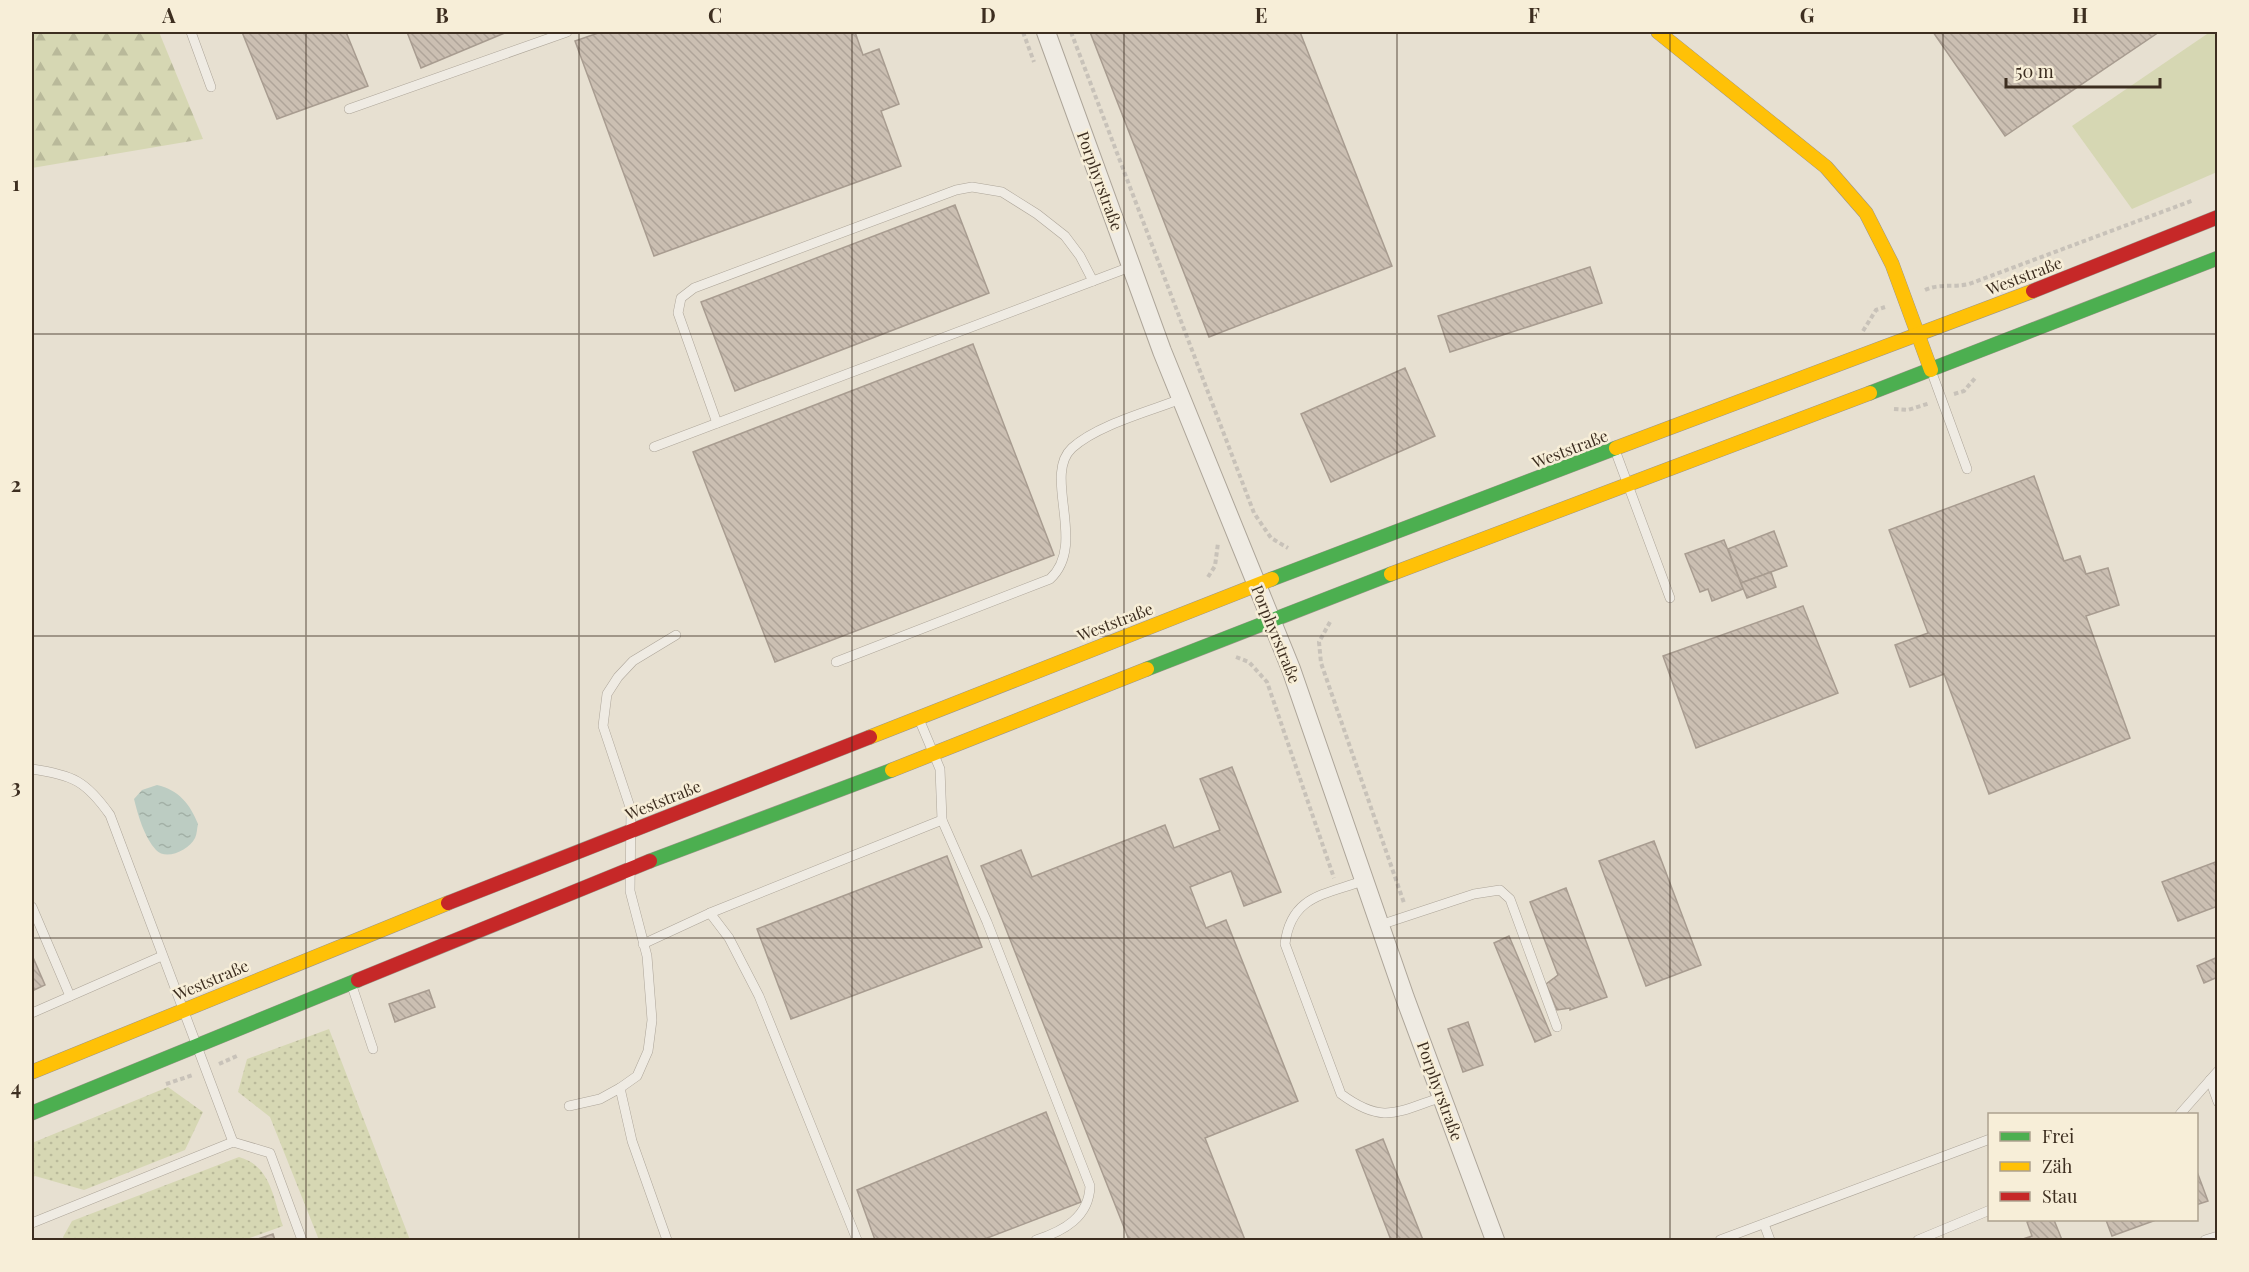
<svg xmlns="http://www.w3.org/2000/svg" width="2249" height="1272" font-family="'Playfair Display',serif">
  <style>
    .grass { fill: url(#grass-dots) }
    .forest { fill: url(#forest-firs) }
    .green { fill: #d6d7b3 }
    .water { fill: url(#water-ripples) }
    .building { fill: url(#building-back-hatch); stroke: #a89c90; stroke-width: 1.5 }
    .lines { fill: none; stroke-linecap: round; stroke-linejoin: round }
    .lane-casing { stroke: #ada599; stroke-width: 10 }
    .street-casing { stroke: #ada599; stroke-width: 20 }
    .fast-casing { stroke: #9c958a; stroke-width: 15 }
    .slow-casing { stroke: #9c958a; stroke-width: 15 }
    .jam-casing { stroke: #9c958a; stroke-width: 15 }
    .path { stroke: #c8c2b9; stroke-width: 4; stroke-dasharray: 4.5 3; stroke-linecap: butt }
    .lane { stroke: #efebe3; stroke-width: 9 }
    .street { stroke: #efebe3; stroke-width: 18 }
    .fast { stroke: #4caf50; stroke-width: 14 }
    .slow { stroke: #ffc107; stroke-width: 14 }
    .jam { stroke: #c62828; stroke-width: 14 }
    .grid { fill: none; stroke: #3d2e20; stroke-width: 1.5; stroke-opacity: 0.55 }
    .labels { text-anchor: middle; stroke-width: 5; stroke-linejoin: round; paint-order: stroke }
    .street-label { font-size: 16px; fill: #3d2e20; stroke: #f7eed8 }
    .neatline { fill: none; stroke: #3d2e20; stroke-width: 2 }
    .grid-label { font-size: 20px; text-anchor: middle; font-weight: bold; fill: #3d2e20 }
  </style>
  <defs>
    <pattern id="grass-dots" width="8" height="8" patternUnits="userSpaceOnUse" patternTransform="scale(1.5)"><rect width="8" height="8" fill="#d6d7b3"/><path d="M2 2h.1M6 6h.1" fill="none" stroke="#b9b99a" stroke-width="1.8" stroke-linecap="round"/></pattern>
    <pattern id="forest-firs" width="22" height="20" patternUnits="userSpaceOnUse" patternTransform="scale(1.5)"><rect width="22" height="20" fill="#d6d7b3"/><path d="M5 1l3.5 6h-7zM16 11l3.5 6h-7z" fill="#b9b99a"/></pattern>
    <pattern id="water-ripples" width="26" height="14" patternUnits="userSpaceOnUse" patternTransform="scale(1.5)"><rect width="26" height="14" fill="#bcccc2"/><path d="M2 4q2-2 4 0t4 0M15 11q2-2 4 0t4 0" fill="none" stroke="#a2b0a6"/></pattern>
    <pattern id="building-back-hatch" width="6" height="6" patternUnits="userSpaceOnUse" patternTransform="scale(1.5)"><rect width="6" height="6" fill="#cbbfb2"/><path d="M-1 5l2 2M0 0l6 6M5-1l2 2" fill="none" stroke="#afa499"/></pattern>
  </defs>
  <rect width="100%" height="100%" fill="#e7e0d1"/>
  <g class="grass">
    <path d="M329,1029l81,211h-91l-49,-123 -32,-25 9,-33z"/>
    <path d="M168,1087l35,25 -18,38 -101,40 -49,-14 -3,2v-35z"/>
    <path d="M239,1157c32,9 34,41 44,69l-39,14h-179l-2,-3 9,-16z"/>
  </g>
  <path class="forest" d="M32,32h127l44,107 -171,29z"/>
  <path class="green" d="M2210,32h7v140l-85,37 -60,-83z"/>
  <path class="water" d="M157,785c22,5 33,19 41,39 -1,4 -1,10 -3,14 -6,12 -29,23 -39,12 -12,-13 -18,-35 -22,-51l8,-9z"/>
  <g class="building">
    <path d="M242,32h104l22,54 -91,33z"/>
    <path d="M407,32h100l-86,36z"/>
    <path d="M601,32h254l8,23 16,-6 20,55 -18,7 20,55 -247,90 -79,-215z"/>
    <path d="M1090,32h210l92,234 -183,71z"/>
    <path d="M1933,32h226l-154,104z"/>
    <path d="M955,205l34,88 -254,98 -34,-89z"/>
    <path d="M1590,267l12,36 -152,49 -12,-36z"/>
    <path d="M973,344l81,211 -279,107 -82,-210z"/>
    <path d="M1405,368l30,68 -104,46 -30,-68z"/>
    <path d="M2034,476l30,85 16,-5 6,18 22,-6 11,37 -33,11 44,122 -141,56 -45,-120 -34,13 -15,-42 33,-12 -39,-103z"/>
    <path d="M1774,531l13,35 -46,17 -13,-34z"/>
    <path d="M1724,540l19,49 -31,12 -4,-12 -8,3 -15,-38z"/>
    <path d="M1771,572l5,15 -29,11 -6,-15z"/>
    <path d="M1803,606l35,87 -142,55 -33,-92z"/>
    <path d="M1232,767l49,125 -37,14 -13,-35 -41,16 16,41 20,-8 72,181 -93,37 40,102h-116l-148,-374 40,-16 11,27 133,-52 9,23 46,-18 -20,-51z"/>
    <path d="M1654,841l47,124 -55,21 -47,-125z"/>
    <path d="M947,856l35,91 -191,72 -34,-90z"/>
    <path d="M2218,861v45l-40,15 -16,-39z"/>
    <path d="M1566,888l41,109 -37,13v-2l-13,2 -11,-26 12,-9 -28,-73z"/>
    <path d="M1509,936l42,99 -16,7 -41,-99z"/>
    <path d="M32,955l13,30 -13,6z"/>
    <path d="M2218,957v20l-14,6 -7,-17z"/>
    <path d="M429,990l6,17 -40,15 -6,-18z"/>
    <path d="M1468,1022l15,43 -20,7 -15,-43z"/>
    <path d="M1046,1112l35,90 -99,38h-107l-18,-50z"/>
    <path d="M1383,1139l40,101h-32l-35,-90z"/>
    <path d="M2196,1169l12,32 -12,4z"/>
    <path d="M2033,1220h21l8,20h-42l12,-4 -5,-14z"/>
    <path d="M2106,1220h50l-44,16z"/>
    <path d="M273,1234l2,6h-20z"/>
  </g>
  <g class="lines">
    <defs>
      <g id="lane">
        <path d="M191,32l20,55"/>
        <path d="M349,109l218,-77"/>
        <path d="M1932,373l35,96"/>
        <path d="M717,423l-39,-110 3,-15 13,-10 262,-98 16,-3 30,5 35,22 28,22 15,20 13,25"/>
        <path d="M654,447l476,-180"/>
        <path d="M1615,450l55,148"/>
        <path d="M836,662l214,-83c38,-35 -8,-103 22,-131 25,-23 78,-37 109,-49"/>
        <path d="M919,719l21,50 2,51 45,102 103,264c-1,31 -26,45 -54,54"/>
        <path d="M32,769c41,6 54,12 78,46l123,327"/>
        <path d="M1365,880c-40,15 -74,15 -80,64l56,150c42,31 56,18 101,3"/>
        <path d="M32,907l38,89"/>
        <path d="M710,913l232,-93"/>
        <path d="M1380,925l94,-31 26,-4 10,9 47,128"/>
        <path d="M643,944l67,-31 19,25 30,58 98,244"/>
        <path d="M352,986l21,63"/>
        <path d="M32,1013l130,-57"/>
        <path d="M2210,1080l8,22"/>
        <path d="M569,1106l31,-7 20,-11"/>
        <path d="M2180,1114l38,-43"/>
        <path d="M32,1223l201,-81 37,11 32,87"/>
        <path d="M1764,1224l6,16"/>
        <path d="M667,1240l-35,-99 -12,-53 17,-12 11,-25 4,-31 -5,-64 -17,-65 1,-81 -28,-84 4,-32 11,-17 15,-16 43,-26"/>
        <path d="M1720,1240l270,-101"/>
        <path d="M1918,1240l72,-30"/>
        <path d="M2205,1240l13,-4"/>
      </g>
      <path id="street" d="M1046,32l116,319 129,318 114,329 90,242"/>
      <g id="fast">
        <path d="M1870,393l348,-135"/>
        <path d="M1272,579l344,-131"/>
        <path d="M1147,669l244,-95"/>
        <path d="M650,861l242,-91"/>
        <path d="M32,1113l326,-133"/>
      </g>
      <g id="slow">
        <path d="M1658,32l168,135 40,46 26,51 39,106"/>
        <path d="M1616,448l417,-157"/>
        <path d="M1391,574l479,-181"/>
        <path d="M870,737l402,-158"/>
        <path d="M892,770l255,-101"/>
        <path d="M32,1072l416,-169"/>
      </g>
      <g id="jam">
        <path d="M2033,291l185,-74"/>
        <path d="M448,903l422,-166"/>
        <path d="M358,980l292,-119"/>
      </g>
    </defs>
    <use href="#lane" class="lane-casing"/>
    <use href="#street" class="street-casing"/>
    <use href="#fast" class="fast-casing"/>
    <use href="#slow" class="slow-casing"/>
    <use href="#jam" class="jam-casing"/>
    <g class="path">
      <path d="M1023,32l11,30"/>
      <path d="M1071,32l183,481 17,25 17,10"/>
      <path d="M1925,290c16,-7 27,-2 44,-6l225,-84"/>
      <path d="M1863,331l13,-21 9,-3"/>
      <path d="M1954,394l10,-3 12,-14"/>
      <path d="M1894,409l14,1 22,-7"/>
      <path d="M1208,577l7,-11 3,-23"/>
      <path d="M1330,622l-11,20 2,21 83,240"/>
      <path d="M1236,657l13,5 18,20 67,196"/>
      <path d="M219,1064l20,-9"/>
      <path d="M166,1084l27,-9"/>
    </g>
    <use href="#lane" class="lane"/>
    <use href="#street" class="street"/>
    <use href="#fast" class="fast"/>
    <use href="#slow" class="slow"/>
    <use href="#jam" class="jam"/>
  </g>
  <path class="grid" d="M306,32v1208M579,32v1208M852,32v1208M1124,32v1208M1397,32v1208M1670,32v1208M1943,32v1208M32,334h2186M32,636h2186M32,938h2186"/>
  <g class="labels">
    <g class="street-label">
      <text transform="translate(1100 181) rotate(70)" y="6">Porphyrstraße</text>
      <text transform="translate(2024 276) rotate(-21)" y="6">Weststraße</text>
      <text transform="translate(1570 449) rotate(-21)" y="6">Weststraße</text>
      <text transform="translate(1115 622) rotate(-21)" y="6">Weststraße</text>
      <text transform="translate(1276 634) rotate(68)" y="6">Porphyrstraße</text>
      <text transform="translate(663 800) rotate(-22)" y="6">Weststraße</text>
      <text transform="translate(211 980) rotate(-23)" y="6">Weststraße</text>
      <text transform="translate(1440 1091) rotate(70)" y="6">Porphyrstraße</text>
    </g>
  </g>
  <rect width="2249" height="1272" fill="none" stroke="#f7eed8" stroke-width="66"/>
  <rect x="1988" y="1113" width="210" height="108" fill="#f7eed8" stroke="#ada18e" stroke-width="1.5"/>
  <rect x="2000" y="1132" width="30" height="9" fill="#4caf50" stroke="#ada18e" stroke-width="1.5"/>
  <text x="2042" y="1143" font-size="18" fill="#3d2e20">Frei</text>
  <rect x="2000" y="1162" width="30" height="9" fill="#ffc107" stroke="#ada18e" stroke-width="1.5"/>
  <text x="2042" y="1173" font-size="18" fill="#3d2e20">Zäh</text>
  <rect x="2000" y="1192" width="30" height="9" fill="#c62828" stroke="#ada18e" stroke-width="1.5"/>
  <text x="2042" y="1203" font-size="18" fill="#3d2e20">Stau</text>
  <path d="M2006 78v9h154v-9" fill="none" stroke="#3d2e20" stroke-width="3"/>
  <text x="2015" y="78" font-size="18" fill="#3d2e20" stroke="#f7eed8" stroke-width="4.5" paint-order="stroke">50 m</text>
  <rect x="33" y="33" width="2183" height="1206" class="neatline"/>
  <g class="grid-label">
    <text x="169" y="23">A</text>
    <text x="442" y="23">B</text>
    <text x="715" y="23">C</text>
    <text x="988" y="23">D</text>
    <text x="1261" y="23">E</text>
    <text x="1534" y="23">F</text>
    <text x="1807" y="23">G</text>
    <text x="2080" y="23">H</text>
    <text x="16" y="191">1</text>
    <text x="16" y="492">2</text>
    <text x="16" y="794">3</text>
    <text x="16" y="1095">4</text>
  </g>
</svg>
